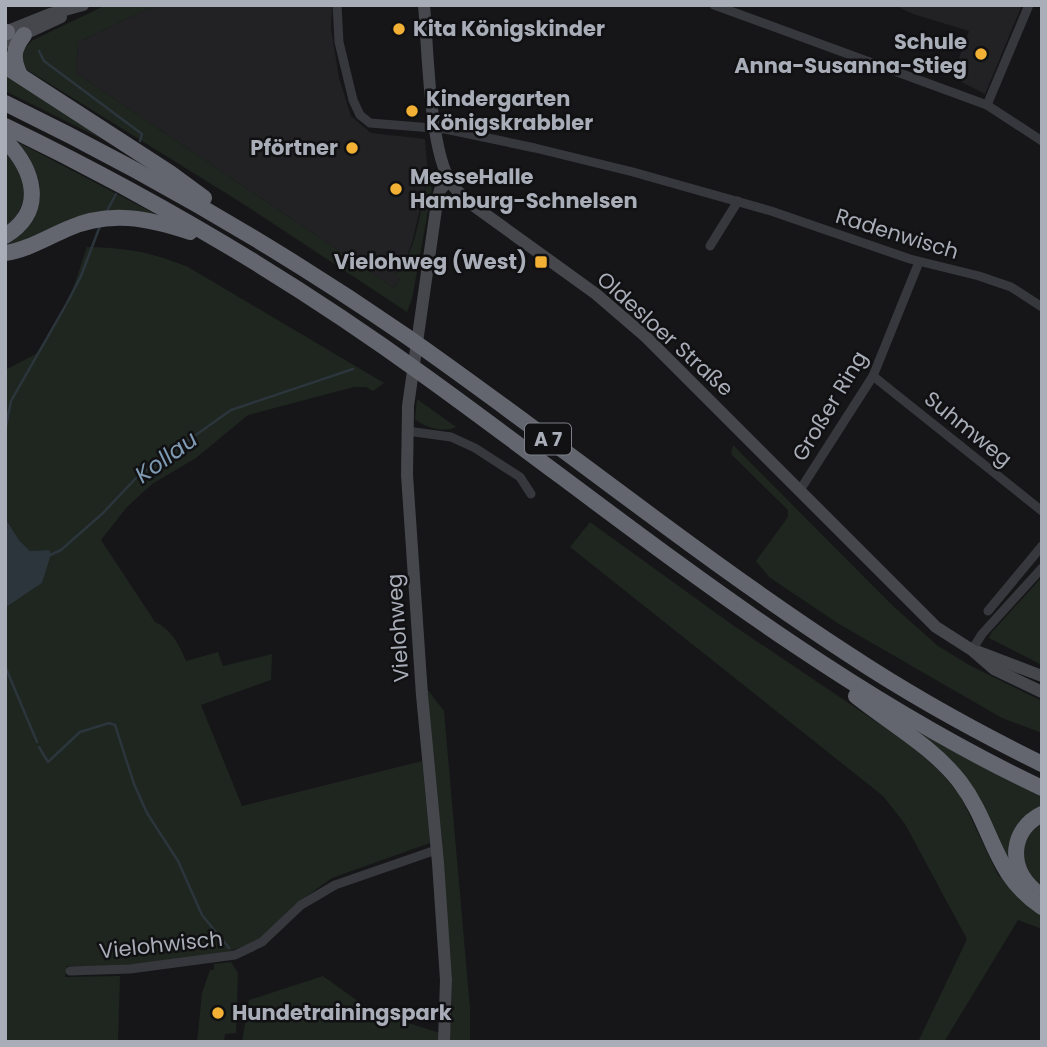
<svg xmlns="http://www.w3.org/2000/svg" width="1047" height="1047" font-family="Poppins,sans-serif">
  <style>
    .built { fill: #222225 }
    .green { fill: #1e261f }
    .water { fill: #2c353c }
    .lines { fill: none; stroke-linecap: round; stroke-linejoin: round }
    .stream { stroke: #2c353c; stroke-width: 2.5 }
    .street { stroke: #37383d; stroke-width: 9 }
    .secondary { stroke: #45474d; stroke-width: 12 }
    .highway { stroke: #63666e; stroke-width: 16 }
    .poi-dot { fill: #f2b134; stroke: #111113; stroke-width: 2.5 }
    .labels { text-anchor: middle; stroke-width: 5; stroke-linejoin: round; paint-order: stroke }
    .shield { fill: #111113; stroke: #7b7e86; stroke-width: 2 }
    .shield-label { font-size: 19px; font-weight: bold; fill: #a8adb8 }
    .poi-label { font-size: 21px; font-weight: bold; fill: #a8adb8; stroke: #111113; text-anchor: start }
    .street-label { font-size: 21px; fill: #a8adb8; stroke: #111113 }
    .water-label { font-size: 23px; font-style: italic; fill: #7f9bb3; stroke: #111113 }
  </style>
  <rect width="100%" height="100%" fill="#161618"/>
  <g class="built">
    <path d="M156,5h176l-1,23 8,50 12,38 20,17 54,6 3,38 -16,65 -8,23 -9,9 5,5 -6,9 -318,-215 2,-31z"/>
    <path d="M894,5h128l-37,89 -33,-17 17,-46 -56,-17z"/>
  </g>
  <g class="green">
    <path d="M106,5h50l-78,37 -2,31 318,215 6,-9 -5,-4c23,-24 25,-67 33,-98l4,12 -20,110 -5,13 -162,-107 -219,-136 -4,-12 3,-9 8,-8z"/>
    <path d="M5,73l105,70 -105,-52z"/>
    <path d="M8,137l155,81 -15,-3 -143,34v-4c27,-13 46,-50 28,-78 -7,-11 -17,-20 -25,-30z"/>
    <path d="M5,145c23,30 29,55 0,84z"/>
    <path d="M87,247c40,1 64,5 101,20l196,116 -11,8 -7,-4h-12l-106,28 -52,43 -44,26 -25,23 -26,33 54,82c16,7 24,22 31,39l32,-9 5,14 49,-12 -1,26 -70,25 41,101 180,-45 8,82 -98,35 -39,28 -32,34 -31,11 -99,15h-64l-2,11 55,-1 -2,66h-113v-434l37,-25 7,-33 -19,1 -11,-11 -14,-22v-148l31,-16 32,-50z"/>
    <path d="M417,399l39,28c-12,6 -31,1 -41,-8z"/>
    <path d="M733,445l161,162 44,39 33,20 71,35v32l-40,-15 -163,-94 -70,-47 -13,-16 32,-44v-7l-57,-56z"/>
    <path d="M590,522l144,104 174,117 31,27 21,25 38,80 25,25 19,14v15l-24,-9 -74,122h-26l49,-103 -62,-115 -22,-28 -313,-249z"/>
    <path d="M1042,577v88l-53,-27 2,-5z"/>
    <path d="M427,689l17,22 26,297v34h-21l3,-33v-30z"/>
    <path d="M915,730l127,67v11l-30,55 -11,-10z"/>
    <path d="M1042,817v74l-11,-10 -12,-27 14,-31z"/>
    <path d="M231,962l7,11 -2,60 -11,1 -1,8h-27l5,-49 8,-23h4v-6z"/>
    <path d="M323,976l50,36 67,21 -2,9h-196l7,-42z"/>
  </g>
  <path class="water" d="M5,518l14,22 11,11 19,-1 2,4 -9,29 -37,25z"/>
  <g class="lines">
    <g class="stream">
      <path d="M39,51l5,10 98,73 -2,7"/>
      <path d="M106,213l10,-19"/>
      <path d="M5,431l6,-30 56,-98 14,-27 19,-50"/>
      <path d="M48,556l13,-6 42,-37 35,-37 93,-66 122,-41"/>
      <path d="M5,666l32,76"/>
      <path d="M39,747l9,15 32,-30 29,-9 6,2 19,59 13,29 31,48 24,54 27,33"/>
    </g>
    <g class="street">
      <path d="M337,5l2,37 14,58 7,15 10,8 75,6 90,19 98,24 138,39 139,48 69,17 32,11 31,20"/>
      <path d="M714,5l273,100 55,36"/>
      <path d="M987,105l42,-100"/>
      <path d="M710,246l28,-45"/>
      <path d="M873,376l169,135"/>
      <path d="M407,431l44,6 24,11 45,29 11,17"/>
      <path d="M800,490l73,-114 46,-114"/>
      <path d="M988,611l54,-65"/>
      <path d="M972,650l10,-16 60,-66"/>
      <path d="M70,971l60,-2 105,-14 27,-13 39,-37 34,-20 101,-35"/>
    </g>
    <g class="secondary">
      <path d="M424,5c4,44 5,143 27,178 6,9 15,16 23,23l122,88 50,43 290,290 36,23 22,19 48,23"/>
      <path d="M5,32l45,-18 33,-9"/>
      <path d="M5,43l56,-26"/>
      <path d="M979,652l63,24"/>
      <path d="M444,1042l2,-62 -8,-117 -16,-168 -15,-220 1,-69 29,-204 3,-12 9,-10"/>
    </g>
    <g class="highway">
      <path d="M5,32h2"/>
      <path d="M5,66l165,107 34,25"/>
      <path d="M20,75c-8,-16 -7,-26 4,-40"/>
      <path d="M5,103c140,68 273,145 401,233 149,104 290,219 442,318 62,41 127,77 194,110"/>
      <path d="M5,126c147,71 288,154 420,250 200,144 392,306 617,412"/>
      <path d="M5,140c29,30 42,70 0,96"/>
      <path d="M5,253c22,-3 41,-15 62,-24 42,-19 81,-11 123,3"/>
      <path d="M856,696c35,28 76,50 104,86 34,45 32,92 82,125"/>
      <path d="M1034,890c-26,-23 -24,-60 8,-76"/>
    </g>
  </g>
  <g class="poi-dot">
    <circle cx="399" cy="29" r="7"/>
    <circle cx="981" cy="54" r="7"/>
    <circle cx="412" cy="111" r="7"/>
    <circle cx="352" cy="148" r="7"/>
    <circle cx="396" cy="189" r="7"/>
    <rect x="534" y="255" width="14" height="14" rx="3.5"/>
    <circle cx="218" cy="1013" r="7"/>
  </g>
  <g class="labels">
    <rect class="shield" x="525" y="423.5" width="46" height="31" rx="5"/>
    <g class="shield-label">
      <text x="548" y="446">A 7</text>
    </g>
    <g class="poi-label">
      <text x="413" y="36">Kita Königskinder</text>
      <text x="967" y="49" text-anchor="end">Schule<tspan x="967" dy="24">Anna-Susanna-Stieg</tspan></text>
      <text x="426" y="106">Kindergarten<tspan x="426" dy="24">Königskrabbler</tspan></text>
      <text x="338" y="155" text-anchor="end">Pförtner</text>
      <text x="410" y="184">MesseHalle<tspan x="410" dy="24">Hamburg-Schnelsen</tspan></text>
      <text x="527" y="269" text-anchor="end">Vielohweg (West)</text>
      <text x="232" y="1020">Hundetrainingspark</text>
    </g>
    <g class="street-label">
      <text transform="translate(897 234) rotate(17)" y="7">Radenwisch</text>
      <text transform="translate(665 334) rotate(42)" y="7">Oldesloer Straße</text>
      <text transform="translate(830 406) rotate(-59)" y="7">Großer Ring</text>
      <text transform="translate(968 429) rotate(39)" y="7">Suhmweg</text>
      <text transform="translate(398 628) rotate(-94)" y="7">Vielohweg</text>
      <text transform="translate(161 945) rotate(-6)" y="7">Vielohwisch</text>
    </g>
    <g class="water-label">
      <text transform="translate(166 457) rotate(-36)" y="8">Kollau</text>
    </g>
  </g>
  <rect width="1047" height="1047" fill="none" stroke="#a8adb8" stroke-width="14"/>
</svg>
